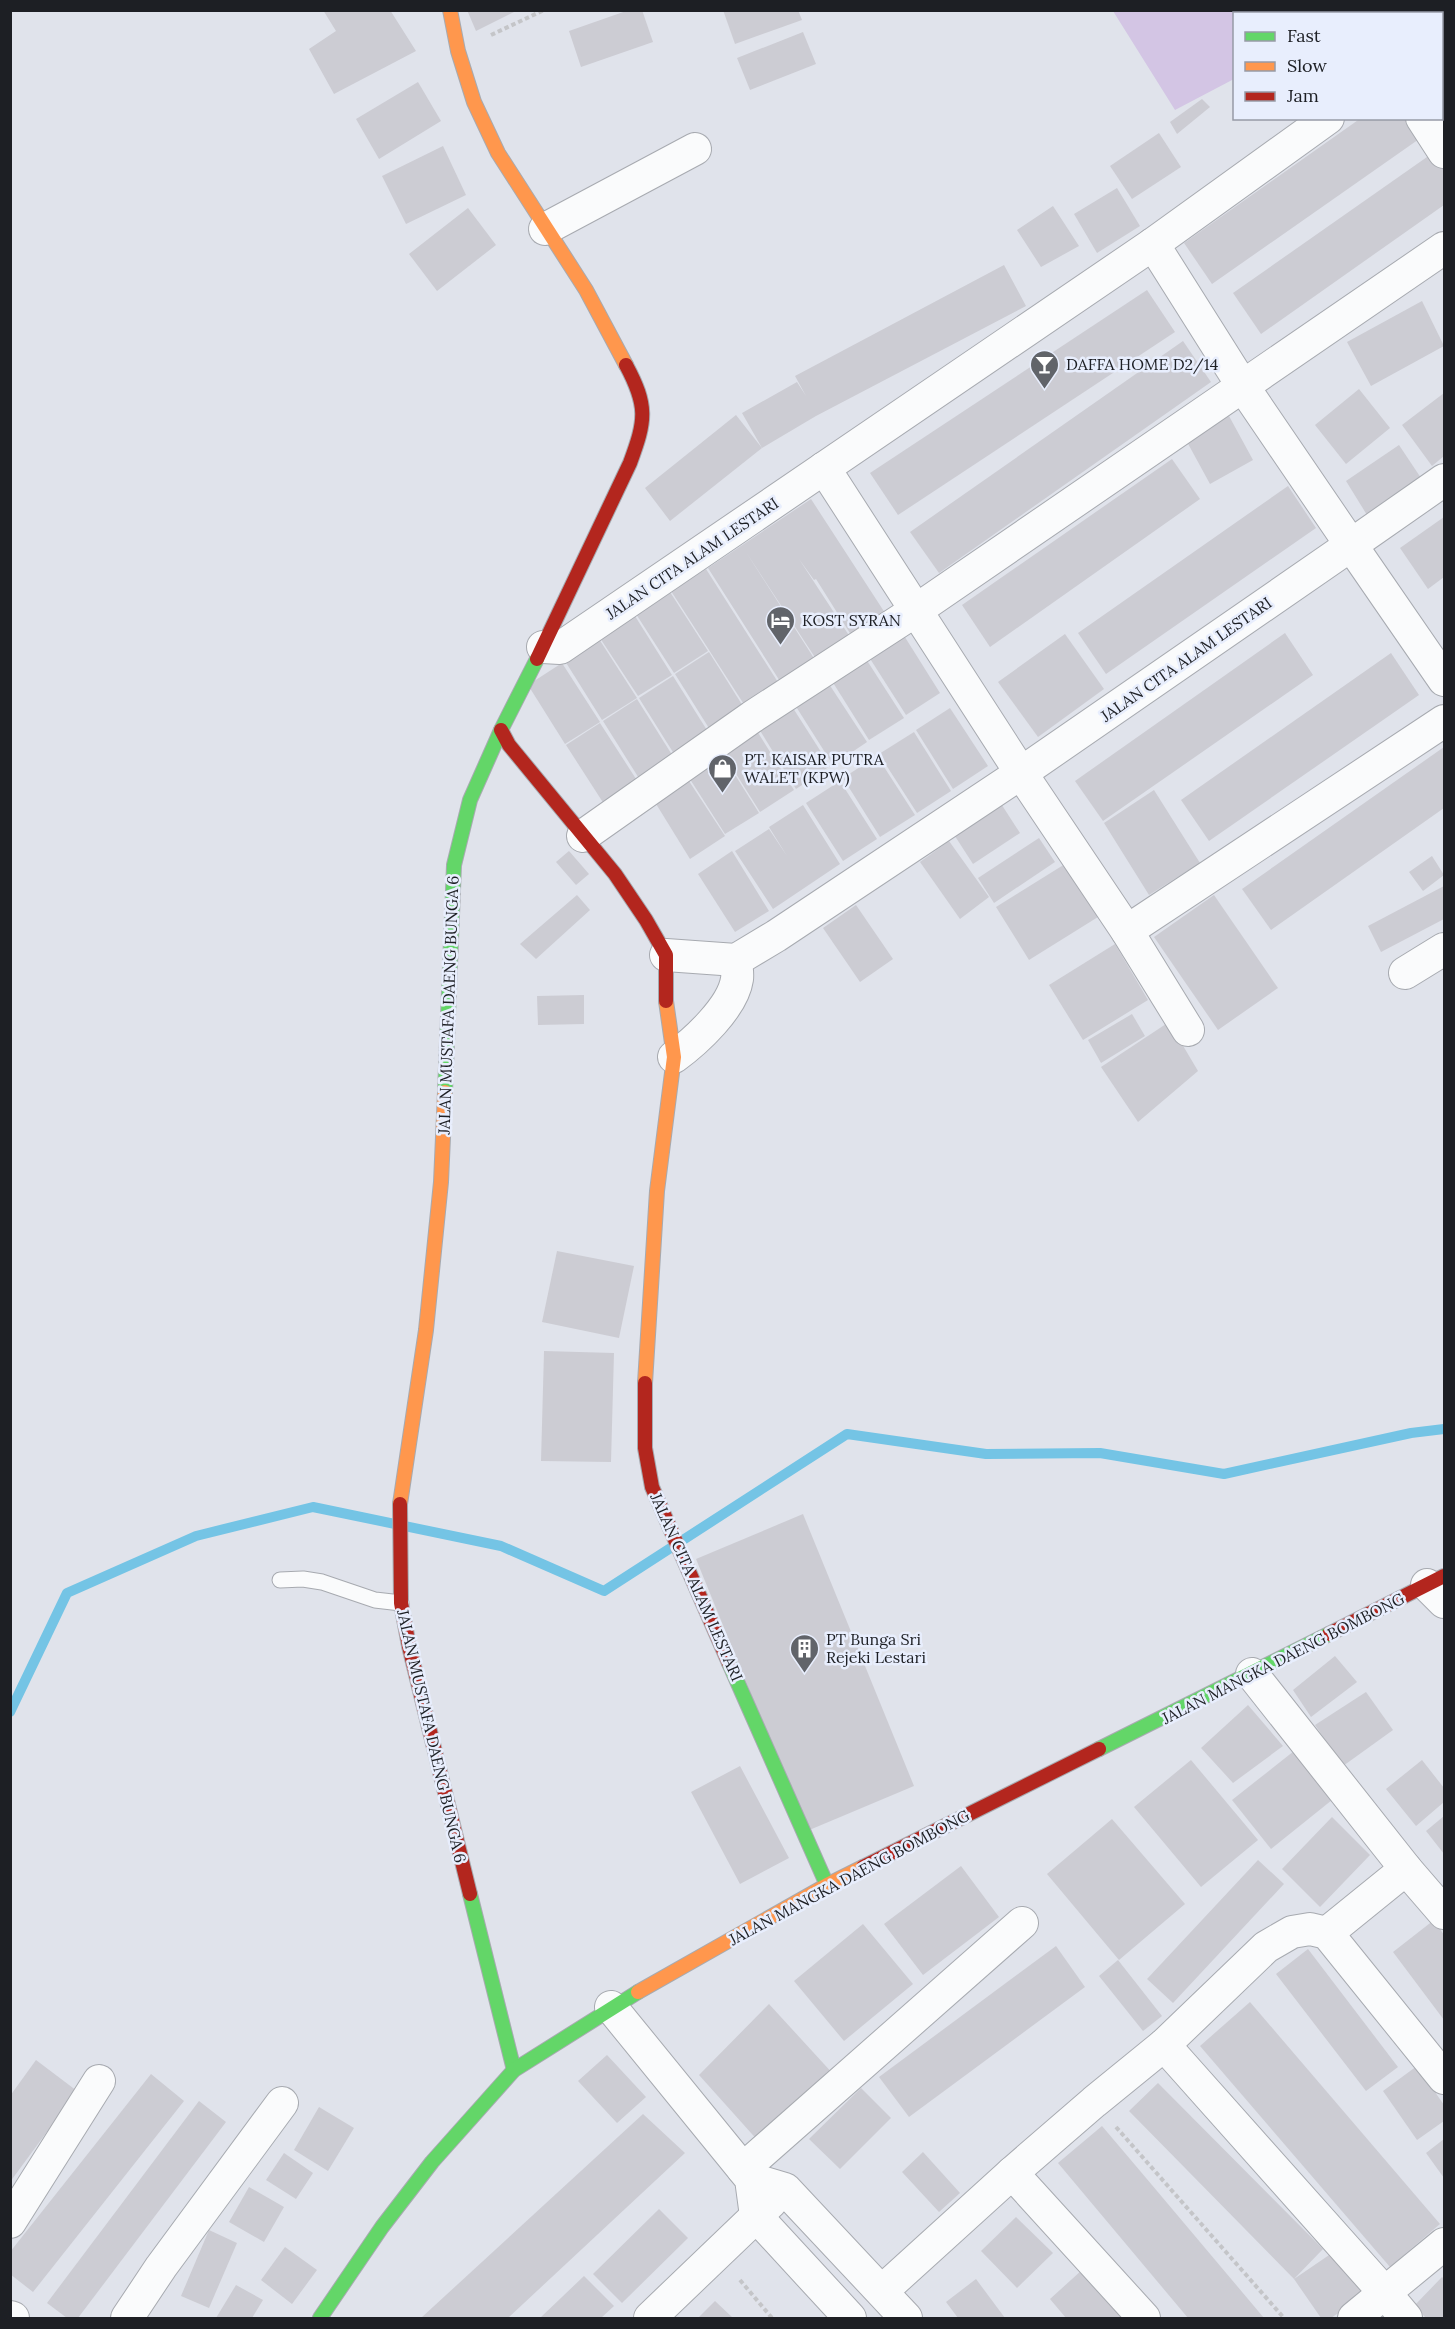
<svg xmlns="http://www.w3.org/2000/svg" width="1455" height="2329" font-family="Lora,serif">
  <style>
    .green { fill: #d3c5e4 }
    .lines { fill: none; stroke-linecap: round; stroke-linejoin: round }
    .stream { stroke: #74c4e5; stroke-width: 10 }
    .building { fill: #ccccd3 }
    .lane-casing { stroke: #a7aab0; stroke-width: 17 }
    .street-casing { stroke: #a7aab0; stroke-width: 34 }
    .fast-casing { stroke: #a7aab0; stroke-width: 16 }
    .slow-casing { stroke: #a7aab0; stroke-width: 16 }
    .jam-casing { stroke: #a7aab0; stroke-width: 16 }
    .path { stroke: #c4c5c8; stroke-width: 4; stroke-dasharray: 4.5 3; stroke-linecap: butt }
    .lane { stroke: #fafbfc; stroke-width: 15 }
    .street { stroke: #fafbfc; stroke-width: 32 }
    .fast { stroke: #63d668; stroke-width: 14 }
    .slow { stroke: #ff974d; stroke-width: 14 }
    .jam { stroke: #b3261e; stroke-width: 14 }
    .labels { text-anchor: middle; stroke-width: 5; stroke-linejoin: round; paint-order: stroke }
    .poi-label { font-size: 16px; fill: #1d1f24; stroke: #e8eefd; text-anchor: start }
    .street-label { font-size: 16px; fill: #1d1f24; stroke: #e8eefd }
  </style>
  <rect width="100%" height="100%" fill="#e0e3eb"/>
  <path class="green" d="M1113,11h250l-6,3h-123v65l-59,31z"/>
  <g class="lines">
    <path class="stream" d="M10,1712l57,-119 129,-57 117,-29 188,39 103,45 243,-157 139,20 114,-1 124,21 187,-41 33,-4"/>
  </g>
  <g class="building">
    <path d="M323,10h67l26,41 -82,43 -25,-45 27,-18z"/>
    <path d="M467,10h51l-42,21z"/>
    <path d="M629,10h13l11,32 -72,25 -12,-36z"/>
    <path d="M723,10h75l4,10 -67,24z"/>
    <path d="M1401,10h43v67l-2,-4v-59h-41z"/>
    <path d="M803,32l13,32 -66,26 -13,-32z"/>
    <path d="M418,82l23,39 -62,38 -23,-40z"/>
    <path d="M1202,99l8,8 -33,27 -7,-12z"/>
    <path d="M1361,118h48l13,19 -210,147 -28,-41z"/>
    <path d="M1159,133l22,34 -49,32 -22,-33z"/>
    <path d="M443,146l23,49 -60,29 -24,-48z"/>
    <path d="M1437,150l7,10v45l-183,129 -28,-41z"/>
    <path d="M1117,188l23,38 -43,27 -23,-39z"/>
    <path d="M1053,206l26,40 -38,21 -24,-37z"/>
    <path d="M468,208l28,37 -59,46 -28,-37z"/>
    <path d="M1004,265l22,41 -210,110 -54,32 -20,-35 55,-31 9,14 -11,-20z"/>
    <path d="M1147,290l28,42 -277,183 -28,-42z"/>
    <path d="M1422,301l22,45 -73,40 -24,-44z"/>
    <path d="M1183,341l28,41 -272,191 -29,-41z"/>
    <path d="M1359,389l31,39 -44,36 -31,-39z"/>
    <path d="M1444,393v63l-12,10 -30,-41z"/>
    <path d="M736,415l26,33 -92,73 -25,-33z"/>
    <path d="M1229,416l24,44 -43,24 -24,-44z"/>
    <path d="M1399,445l22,33 -54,37 -21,-34z"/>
    <path d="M1172,459l28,40 -210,148 -28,-42z"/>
    <path d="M1288,486l28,42 -210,146 -28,-41z"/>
    <path d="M811,499l76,117 -34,22 -37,-59 -2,1 -15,-21 53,81 -34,22 -72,-110 71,111 -34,23 -75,-118z"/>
    <path d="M1444,517v60l-16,12 -28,-41z"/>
    <path d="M706,569l75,118 -34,22 -76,-118z"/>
    <path d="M670,592l38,59 -34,22 -38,-59z"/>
    <path d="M635,616l37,59 -34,21 -38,-58z"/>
    <path d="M1285,633l28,42 -210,146 -28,-40z"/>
    <path d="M903,634l37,59 -34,22 -37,-58z"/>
    <path d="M1065,634l39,55 -66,48 -40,-55z"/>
    <path d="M599,639l38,59 -35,22 -37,-59z"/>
    <path d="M709,652l37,59 -34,22 -37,-59z"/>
    <path d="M1391,653l28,42 -210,146 -28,-41z"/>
    <path d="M866,659l38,59 -35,22 -37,-59z"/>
    <path d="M562,663l38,59 -35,22 -37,-59z"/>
    <path d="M673,676l37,59 -34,22 -37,-59z"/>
    <path d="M829,684l38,58 -34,23 -38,-60z"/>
    <path d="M637,699l37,59 -34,22 -37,-59z"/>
    <path d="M793,708l37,58 -34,23 -37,-60z"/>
    <path d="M950,708l38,58 -35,23 -37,-59z"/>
    <path d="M600,723l38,59 -34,22 -38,-59z"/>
    <path d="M757,731l37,59 -34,22 -37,-59z"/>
    <path d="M914,732l37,59 -34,22 -38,-59z"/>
    <path d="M1444,747v61l-173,122 -29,-41z"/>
    <path d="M722,754l37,59 -34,21 -37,-58z"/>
    <path d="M877,756l38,59 -35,22 -37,-59z"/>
    <path d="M687,778l38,58 -35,23 -37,-60z"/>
    <path d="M840,781l37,58 -34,22 -37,-58z"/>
    <path d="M1154,790l46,73 -51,32 -45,-72z"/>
    <path d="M998,799l22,34 -47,31 -22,-34z"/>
    <path d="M803,805l37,59 -67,45 -38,-58 34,-22 18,27 -18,-29z"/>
    <path d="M1039,838l16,24 -61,41 -16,-25z"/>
    <path d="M949,841l40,56 -29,22 -40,-57z"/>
    <path d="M569,851l20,23 -13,11 -20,-23z"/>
    <path d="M732,851l37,60 -34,21 -37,-58z"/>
    <path d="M1432,856l12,19 -21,16 -14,-19z"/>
    <path d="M1065,864l33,53 -69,43 -33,-53z"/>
    <path d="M1444,886v33l-63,33 -13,-26z"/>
    <path d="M577,895l13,15 -54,49 -16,-15z"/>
    <path d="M1214,895l64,93 -60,42 -64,-93z"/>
    <path d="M856,905l37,54 -33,23 -37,-54z"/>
    <path d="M1115,944l33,56 -65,40 -34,-55z"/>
    <path d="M584,995v29l-46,1 -1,-29z"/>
    <path d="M1132,1014l13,22 -44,27 -13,-23z"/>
    <path d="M1169,1022l29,49 -60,51 -37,-55z"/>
    <path d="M557,1251l77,15 -15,72 -77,-16z"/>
    <path d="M544,1351l70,2 -3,109 -70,-1z"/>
    <path d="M803,1514l111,272 -107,45 -111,-272z"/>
    <path d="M1335,1656l22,26 -46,35 -18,-27z"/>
    <path d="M1366,1692l27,38 -50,36 -28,-41z"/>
    <path d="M1248,1705l35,41 -50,37 -32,-35z"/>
    <path d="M1294,1751l38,49 -61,49 -39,-49z"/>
    <path d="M1191,1760l67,80 -57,47 -67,-80z"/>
    <path d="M1422,1760l22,28v14l-28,24 -30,-37z"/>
    <path d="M740,1766l49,92 -49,26 -49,-92z"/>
    <path d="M1444,1816v38l-18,-23z"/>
    <path d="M1332,1817l38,38 -50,52 -38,-38z"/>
    <path d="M1112,1819l73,85 -66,56 -72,-86z"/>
    <path d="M1258,1860l26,24 -111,119 -26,-24z"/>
    <path d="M961,1866l38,51 -76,58 -39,-51z"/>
    <path d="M1434,1920l10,15v85l-51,-68z"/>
    <path d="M863,1924l50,60 -69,57 -50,-60z"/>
    <path d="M1056,1946l29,41 -176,130 -30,-40z"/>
    <path d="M1308,1949l90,118 -32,24 -90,-117z"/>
    <path d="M1118,1960l44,56 -19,15 -44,-55z"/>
    <path d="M1250,2002l190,222 -50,43 -190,-221z"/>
    <path d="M769,2004l66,72 -75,67 -61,-68z"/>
    <path d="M607,2055l39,42 -29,26 -39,-42z"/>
    <path d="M36,2060l41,31 -67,91v-86z"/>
    <path d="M1417,2066l27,39v16l-27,19 -34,-49z"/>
    <path d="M151,2074l33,27 -151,191 -23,-18v-22z"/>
    <path d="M1158,2083l165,166 -29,30 41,-28 30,44 -34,23h-10l-27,-39 -165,-168z"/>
    <path d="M861,2088l30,30 -51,51 -31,-30z"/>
    <path d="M199,2101l27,21 -148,196h-11l-20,-15z"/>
    <path d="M319,2107l35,21 -26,43 -34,-21z"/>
    <path d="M643,2114l42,39 -177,165h-87z"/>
    <path d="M1102,2126l39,46 123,146h-76l-130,-155z"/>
    <path d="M1444,2139v39l-18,-25z"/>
    <path d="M923,2152l37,41 -21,19 -37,-40z"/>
    <path d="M284,2153l29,20 -17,26 -30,-19z"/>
    <path d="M249,2187l35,20 -20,35 -35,-20z"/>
    <path d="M659,2209l29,29 -66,65 -29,-29z"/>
    <path d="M1016,2217l37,36 -36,35 -36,-37z"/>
    <path d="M209,2230l28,13 -28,65 -28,-12z"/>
    <path d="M285,2247l32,23 -25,34 -31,-24z"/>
    <path d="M1082,2270l42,48h-58l-16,-19z"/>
    <path d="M584,2276l30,30 -13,12h-61z"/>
    <path d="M1442,2277l2,2v39h-18l-12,-12z"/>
    <path d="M976,2279l29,39h-47l-12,-16z"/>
    <path d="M236,2285l27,15 -11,18h-36z"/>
    <path d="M715,2301l18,17h-35z"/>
  </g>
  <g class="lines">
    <defs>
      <path id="lane" d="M280,1580l23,-1 19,3 53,18 26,3"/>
      <g id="street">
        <path d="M1422,118l22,34"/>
        <path d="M545,229l150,-80"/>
        <path d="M1153,244l89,141 109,160 93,-65"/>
        <path d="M824,468l197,305 106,158 61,99"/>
        <path d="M543,647l17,1 593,-404 175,-126"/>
        <path d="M583,836l169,-119 163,-106 529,-363"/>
        <path d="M1127,931l317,-210"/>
        <path d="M666,955l70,5 40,-24 245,-163 330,-228 93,135"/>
        <path d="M1405,973l39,-24"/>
        <path d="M674,1057c22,-16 59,-50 63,-78 1,-6 -1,-13 -1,-19"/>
        <path d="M1427,1585l17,17"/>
        <path d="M1252,1674l154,195 38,44"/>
        <path d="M1327,1933l79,-64"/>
        <path d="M611,2007l140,172 5,37 94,102"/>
        <path d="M1164,2045l221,248 21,25"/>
        <path d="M743,2169l279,-246"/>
        <path d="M1012,2173l132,145"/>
        <path d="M751,2179l34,10 121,129"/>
        <path d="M10,2222l89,-141"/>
        <path d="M882,2291l130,-118 82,-71 70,-57 102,-98 26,-15 18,-3 17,4 117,145"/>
        <path d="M10,2317l3,1"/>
        <path d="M127,2318l34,-51 121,-164"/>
        <path d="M650,2318l121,-116"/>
        <path d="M1354,2318l90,-74"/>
      </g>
      <g id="fast">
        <path d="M445,1092l9,-227 16,-65 31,-70 36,-71"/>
        <path d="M729,1663l98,222"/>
        <path d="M1099,1749l230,-115"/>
        <path d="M470,1894l44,176"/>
        <path d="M320,2318l62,-91 50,-65 82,-92 124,-78"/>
      </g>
      <g id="slow">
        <path d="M450,10l8,41 16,51 24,51 88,137 40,75"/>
        <path d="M645,1383l12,-192 17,-134 -8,-56"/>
        <path d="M400,1504l26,-174 15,-148 4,-90"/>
        <path d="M638,1992l189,-107 36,-18"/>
      </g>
      <g id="jam">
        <path d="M537,659l93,-196c16,-43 18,-57 -4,-98"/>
        <path d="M501,730l8,15 106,129 31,46 20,35v46"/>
        <path d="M645,1383v65l7,39 77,176"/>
        <path d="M400,1504l1,99 8,43 61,248"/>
        <path d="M1329,1634l115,-58"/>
        <path d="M863,1867l236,-118"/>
      </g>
    </defs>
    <use href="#lane" class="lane-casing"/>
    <use href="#street" class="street-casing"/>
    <use href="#fast" class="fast-casing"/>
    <use href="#slow" class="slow-casing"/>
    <use href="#jam" class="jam-casing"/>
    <g class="path">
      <path d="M491,35l53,-25"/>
      <path d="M1116,2127l168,191"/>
      <path d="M740,2280l32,38"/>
    </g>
    <use href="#lane" class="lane"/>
    <use href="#street" class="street"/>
    <use href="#fast" class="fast"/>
    <use href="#slow" class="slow"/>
    <use href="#jam" class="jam"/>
  </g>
  <defs>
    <symbol id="bar-pin" viewBox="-11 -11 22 30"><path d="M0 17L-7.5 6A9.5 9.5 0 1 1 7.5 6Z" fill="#61646a" stroke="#e8eefd"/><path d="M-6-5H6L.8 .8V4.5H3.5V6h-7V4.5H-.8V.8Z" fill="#fff"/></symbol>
    <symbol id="hotel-pin" viewBox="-11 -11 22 30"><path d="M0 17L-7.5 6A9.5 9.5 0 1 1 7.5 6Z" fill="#61646a" stroke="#e8eefd"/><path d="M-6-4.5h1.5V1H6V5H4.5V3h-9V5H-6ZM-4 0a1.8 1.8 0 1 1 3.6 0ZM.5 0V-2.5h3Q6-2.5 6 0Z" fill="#fff"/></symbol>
    <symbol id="shop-pin" viewBox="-11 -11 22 30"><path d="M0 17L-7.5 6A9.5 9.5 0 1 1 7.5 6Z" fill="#61646a" stroke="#e8eefd"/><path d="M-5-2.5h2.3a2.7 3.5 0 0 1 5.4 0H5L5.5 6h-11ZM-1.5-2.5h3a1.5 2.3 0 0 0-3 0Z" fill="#fff"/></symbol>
    <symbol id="building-pin" viewBox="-11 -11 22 30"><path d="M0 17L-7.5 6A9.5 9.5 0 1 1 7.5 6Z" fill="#61646a" stroke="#e8eefd"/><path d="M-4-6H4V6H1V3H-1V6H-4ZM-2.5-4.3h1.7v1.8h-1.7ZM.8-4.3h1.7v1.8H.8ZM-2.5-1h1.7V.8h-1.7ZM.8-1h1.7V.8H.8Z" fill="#fff"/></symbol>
  </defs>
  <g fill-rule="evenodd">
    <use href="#bar-pin" x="1028" y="348" width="33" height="45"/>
    <use href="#hotel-pin" x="764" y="604" width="33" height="45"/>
    <use href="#shop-pin" x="706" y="752" width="33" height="45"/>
    <use href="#building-pin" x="788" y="1632" width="33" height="45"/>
  </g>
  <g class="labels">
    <g class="poi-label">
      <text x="1066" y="370">DAFFA HOME D2/14</text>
      <text x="802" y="626">KOST SYRAN</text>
      <text x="744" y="765">PT. KAISAR PUTRA<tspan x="744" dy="18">WALET (KPW)</tspan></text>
      <text x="826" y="1645">PT Bunga Sri<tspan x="826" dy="18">Rejeki Lestari</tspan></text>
    </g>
    <g class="street-label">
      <text transform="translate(692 558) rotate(-34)" y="6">JALAN CITA ALAM LESTARI</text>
      <text transform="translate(1186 659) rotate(-35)" y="6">JALAN CITA ALAM LESTARI</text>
      <text transform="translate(448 1005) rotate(-88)" y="6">JALAN MUSTAFA DAENG BUNGA 6</text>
      <text transform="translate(697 1587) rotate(66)" y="6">JALAN CITA ALAM LESTARI</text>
      <text transform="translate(1283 1658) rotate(-27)" y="6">JALAN MANGKA DAENG BOMBONG</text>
      <text transform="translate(432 1736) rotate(77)" y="6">JALAN MUSTAFA DAENG BUNGA 6</text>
      <text transform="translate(849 1877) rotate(-28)" y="6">JALAN MANGKA DAENG BOMBONG</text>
    </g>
  </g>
  <rect width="1455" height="2329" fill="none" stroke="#1d1f24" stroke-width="24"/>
  <rect x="1233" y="12" width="210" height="108" fill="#e8eefd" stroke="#979ba6" stroke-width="1.5"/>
  <rect x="1245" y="32" width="30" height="9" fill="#63d668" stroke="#979ba6" stroke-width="1.5"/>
  <text x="1287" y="42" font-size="18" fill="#1d1f24">Fast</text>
  <rect x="1245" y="62" width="30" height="9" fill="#ff974d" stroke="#979ba6" stroke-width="1.5"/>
  <text x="1287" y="72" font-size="18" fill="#1d1f24">Slow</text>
  <rect x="1245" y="92" width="30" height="9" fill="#b3261e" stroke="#979ba6" stroke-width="1.5"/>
  <text x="1287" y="102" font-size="18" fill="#1d1f24">Jam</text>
</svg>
